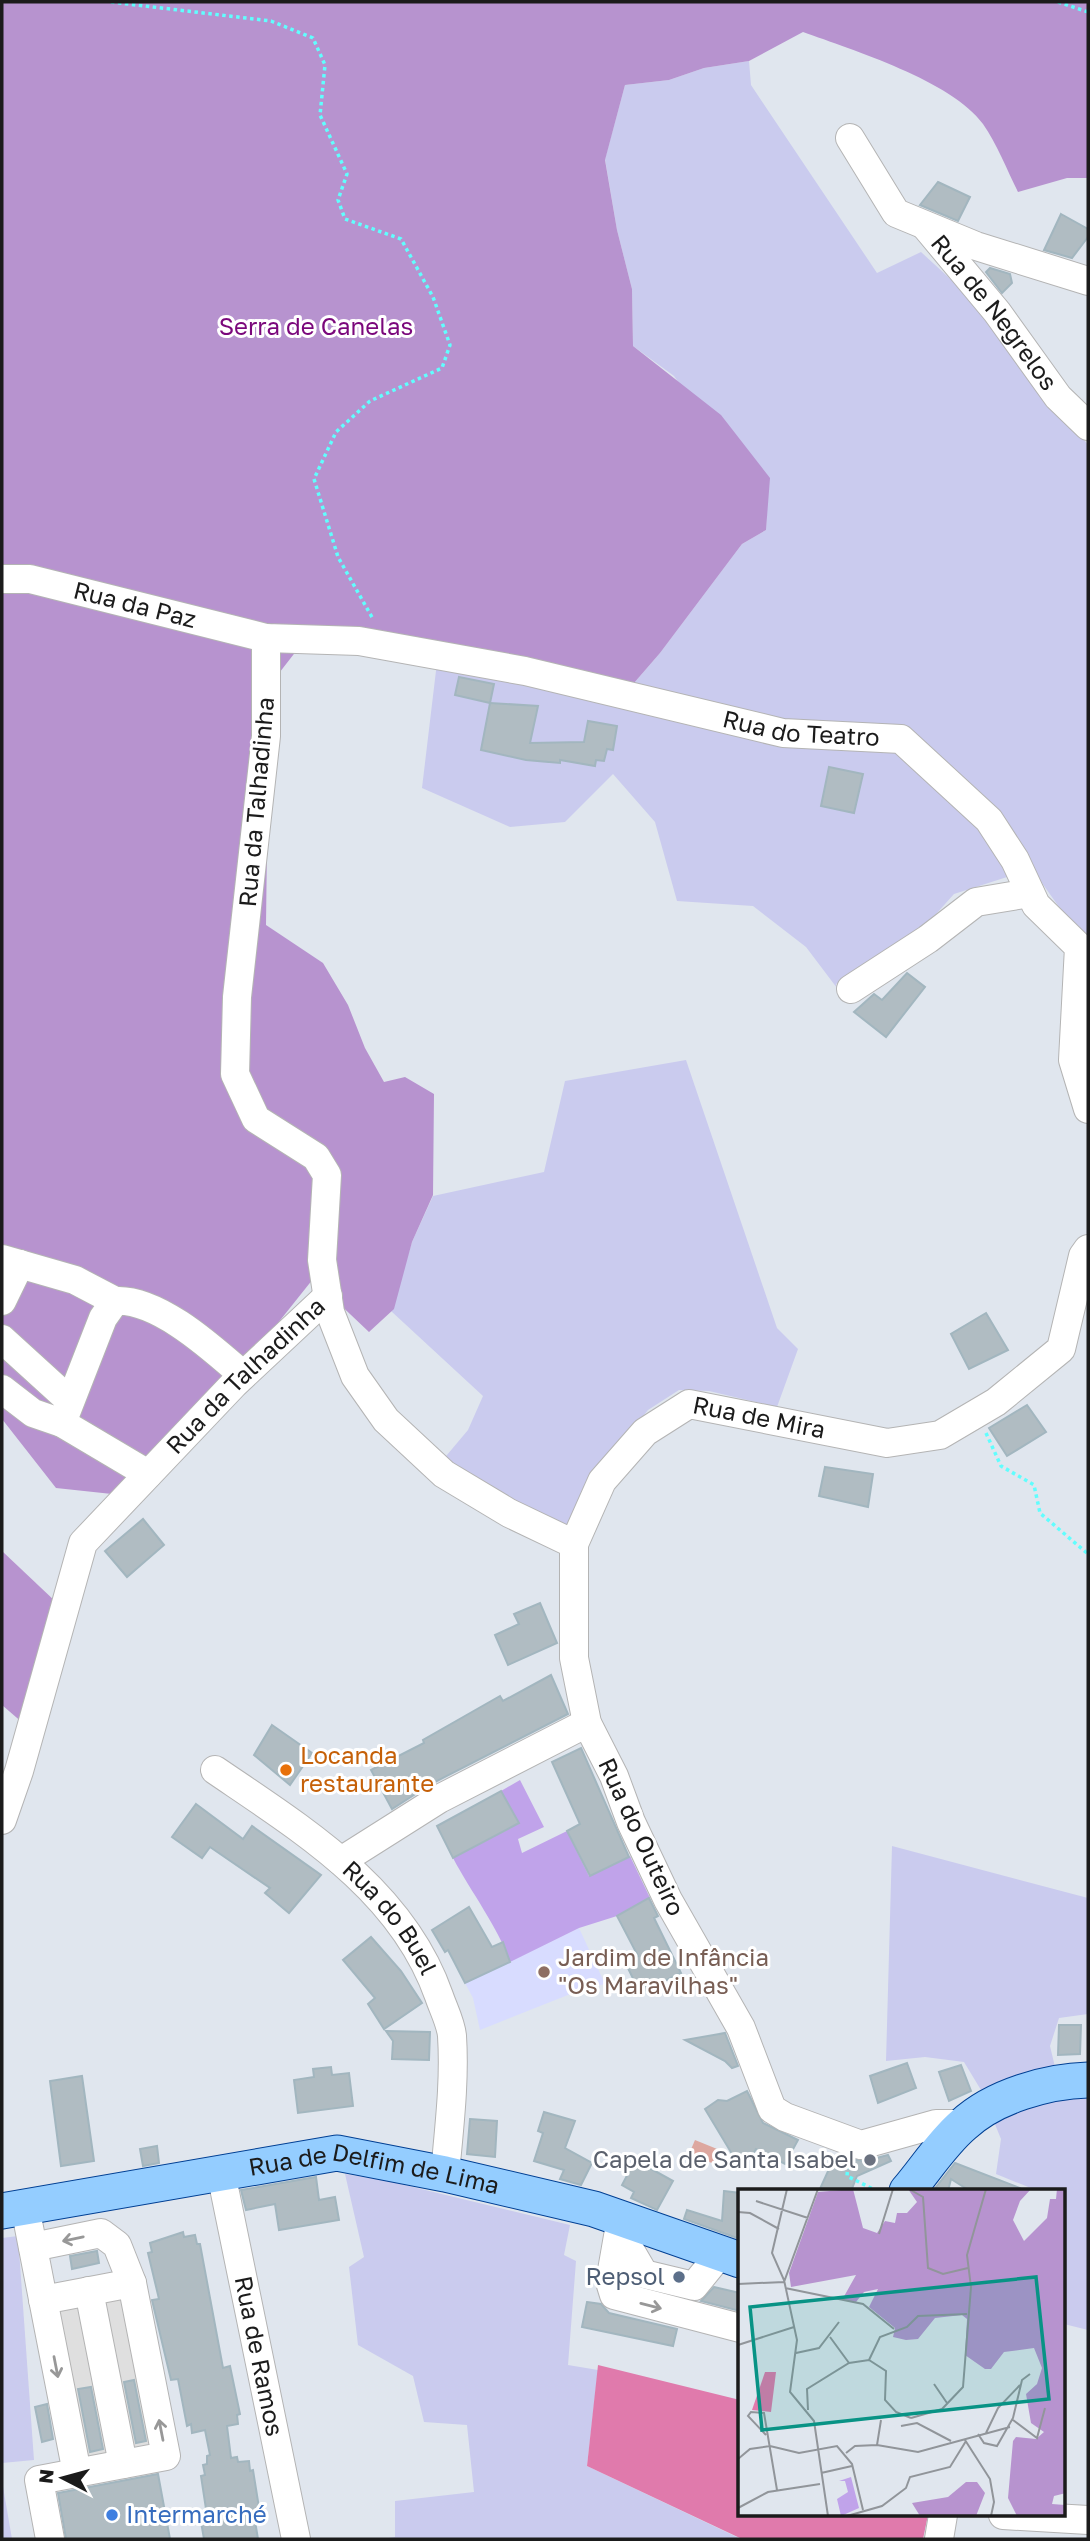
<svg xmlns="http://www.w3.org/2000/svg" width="1090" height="2541" font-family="'Golos Text',sans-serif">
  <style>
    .education { fill: #d8dcff }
    .farmland { fill: #cacbee }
    .grass { fill: #c0a3ea }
    .forest { fill: #b793cf }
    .pitch { fill: #e07aac }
    .parking { fill: #dfdfdf }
    .water { fill: #dda79f }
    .building { fill: #b0bcc2; stroke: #a2b6bf; stroke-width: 2 }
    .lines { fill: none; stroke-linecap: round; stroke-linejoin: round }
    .minor-casing { stroke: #b4b4b4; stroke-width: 30 }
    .major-casing { stroke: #003f93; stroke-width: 37 }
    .path { stroke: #61fefe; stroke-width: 3.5; stroke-dasharray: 3.5 3.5; stroke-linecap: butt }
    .minor { stroke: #fff; stroke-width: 28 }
    .major { stroke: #94cdff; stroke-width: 35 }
    .oneway { stroke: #989898 }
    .food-dot { fill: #e8710a; stroke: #fff; stroke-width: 2.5 }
    .education-dot { fill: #8d6e63; stroke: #fff; stroke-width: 2.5 }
    .worship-dot { fill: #6b7280; stroke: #fff; stroke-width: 2.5 }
    .service-dot { fill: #5c6f8a; stroke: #fff; stroke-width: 2.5 }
    .shop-dot { fill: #3f7fe0; stroke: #fff; stroke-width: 2.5 }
    .labels { text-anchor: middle; stroke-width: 6; stroke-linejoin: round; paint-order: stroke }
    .street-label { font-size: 24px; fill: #1b1b1b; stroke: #fff }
    .park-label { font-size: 24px; fill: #7a077b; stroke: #fff }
    .food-label { font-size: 24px; fill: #c56008; stroke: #fff; text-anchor: start }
    .education-label { font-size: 24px; fill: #785e54; stroke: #fff; text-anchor: start }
    .worship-label { font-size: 24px; fill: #5b616d; stroke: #fff; text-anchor: end }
    .service-label { font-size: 24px; fill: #4e5e75; stroke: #fff; text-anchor: end }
    .shop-label { font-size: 24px; fill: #366cbe; stroke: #fff; text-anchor: start }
    .inset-road { fill: none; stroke: #91959a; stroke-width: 2 }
    .view { fill: #089385; fill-opacity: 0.15; stroke: #089385; stroke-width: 3.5 }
    .inset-edge { fill: none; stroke: #1b1b1b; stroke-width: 3.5 }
  </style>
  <rect width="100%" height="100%" fill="#e0e6ee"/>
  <path class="education" d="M579,1928l26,56 -22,5 -103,41 -7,-32 -8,-15z"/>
  <g class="farmland">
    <path d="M749,61l2,24 126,188 44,-21 62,57 105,136v497h-4l-52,-73 -78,25 -34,38 -84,52 1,4 -31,-41 -53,-41 -76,-5 -22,-79 -42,-48 -48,48 -55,5 -88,-39 16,-134 183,44 39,-45 82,-109 24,-14 1,-23 -93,-131 -41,-30 -1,-57 -15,-59 -12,-71 20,-74 44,-5 35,-12z"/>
    <path d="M686,1060l91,268 21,21 -21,58 -68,-16 -30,-1 -31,20 -64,80 -18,53 -130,-75 32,-38 15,-34 -92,-85 21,-69 21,-46 111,-24 21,-91z"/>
    <path d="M892,1846l196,52v116l-29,4 -9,28 10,42 28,1v241l-24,-6v-133h-26l-42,-17 5,-35 -20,-49 -17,-28 -39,-5 -39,4z"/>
    <path d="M345,2174l43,7 182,44 -6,30 12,6 -8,104 30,5 -11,96 154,73h-359l13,-2v-36l79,-9 -7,-67 -43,-3 -11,-46 -55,-31 -9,-78 15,-10z"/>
    <path d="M18,2236l16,224 -32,3v-225z"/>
    <path d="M2,2481l10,58h-10z"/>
  </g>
  <path class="grass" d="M520,1780l24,47 -26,12 4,14 45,-22 22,45 41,-20 20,42 -33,18 -38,12 -69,34c-12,-35 -39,-70 -57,-104l65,-34 -17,-33z"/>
  <g class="forest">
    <path d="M2,2h1086v176h-21l-49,14c-11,-22 -21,-48 -35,-68 -31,-43 -130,-74 -180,-92l-54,29 -45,7 -35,12 -44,5 -20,75 12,70 15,59 1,57 88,69 49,63 -4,52 -24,14 -82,109 -39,45 -317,-57 -35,45 -3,239 57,38 25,42 17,43 19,34 21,-5 29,17 -1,101 -21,47 -18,67 -25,23 -56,-53 -55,69 -146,146 -56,-6 -54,-69z"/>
    <path d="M2,1551l55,52 -33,121 -22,-19z"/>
  </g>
  <path class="pitch" d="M598,2365l142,35v115h188l-5,24h-181l-155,-73z"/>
  <path class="parking" d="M124,2299l29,144 -77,16 -25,-146z"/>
  <path class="water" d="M695,2140l27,11 -5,14 -28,-11z"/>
  <g class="building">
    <path d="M938,182l32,15 -12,24 -38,-16z"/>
    <path d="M1061,214l27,15v8l-16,21 -28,-8z"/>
    <path d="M990,268l20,6 2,9 -10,10 -16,-21z"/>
    <path d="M459,677l35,7 -4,19 -35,-8z"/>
    <path d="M490,703l48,3 -8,37 54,-1 4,-21 29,5 -4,24 -6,-1 -3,12 -8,-1 -1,6 -35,-6v3l-34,-3 -45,-10z"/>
    <path d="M829,767l34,7 -9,39 -33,-7z"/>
    <path d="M907,973l18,14 -39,50 -32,-25 20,-18 8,6z"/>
    <path d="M986,1313l22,37 -39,19 -18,-35z"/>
    <path d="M1027,1405l19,27 -39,24 -18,-28z"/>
    <path d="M825,1467l48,7 -5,33 -49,-11z"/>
    <path d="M143,1519l21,26 -37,32 -22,-26z"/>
    <path d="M540,1603l17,40 -49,22 -13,-30 24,-11 -5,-10z"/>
    <path d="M551,1675l17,39 -137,70 -39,25 -21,-39 53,-27 -1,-3 77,-44 3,5z"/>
    <path d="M272,1725l40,28 -22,32 -36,-30z"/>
    <path d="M581,1748l48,109 -39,19 -23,-45 13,-7 -28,-62z"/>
    <path d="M501,1791l18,32 -66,35 -16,-32z"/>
    <path d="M196,1804l47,35 9,-13 69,49 -32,38 -24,-20 5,-5 -60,-41 -8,11 -30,-21z"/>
    <path d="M649,1898l9,18 -4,2 27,55 -41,20 -15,-31 13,-6 -21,-40z"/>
    <path d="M469,1907l23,40 11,-5 7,20 -45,21 -17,-33 -3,2 -13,-22z"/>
    <path d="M371,1937l30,34 21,32 -38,26 -16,-25 7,-6 -32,-38z"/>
    <path d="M1059,2025h22l-1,29 -22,1z"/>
    <path d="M386,2031l44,1 -1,28 -37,-1 1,-18z"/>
    <path d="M725,2033l13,33 -6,2 -7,-7 -40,-21z"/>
    <path d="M907,2063l9,25 -38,15 -8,-27z"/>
    <path d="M961,2065l10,26 -22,10 -10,-29z"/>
    <path d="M331,2067l1,8 17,-2 4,33 -55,7 -4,-33 20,-3 -1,-8z"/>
    <path d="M82,2076l12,85 -33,5 -11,-85z"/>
    <path d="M747,2091l16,32 35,17 -13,24 -29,-15 -6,10 -18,-5 -27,-45 13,-9 9,1z"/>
    <path d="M544,2112l31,9 -10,27 27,15 -11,22 -21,-6 4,-9 -30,-9 9,-28 -5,-2z"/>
    <path d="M470,2119l27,2 -2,36 -28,-3z"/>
    <path d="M157,2146l2,17 -16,3 -3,-17z"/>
    <path d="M888,2155l3,6 -34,15 -6,15h-32l10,-22 21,-10 15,2z"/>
    <path d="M635,2160l38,21 -16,29 -26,-12 3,-6 -12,-7z"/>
    <path d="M955,2163l65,25 -1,3h-49l-19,-12 -3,12h-15z"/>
    <path d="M316,2177l3,23 16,-3 4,23 -60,10 -4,-26 -29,6 -5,-20z"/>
    <path d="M724,2191l16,2v46l-56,-20 3,-9 35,11z"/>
    <path d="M183,2232l1,5 11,-2 2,9h3l23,124 7,-2 10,48 -3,1 1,9 -11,2 4,32 6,-1 1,5 11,-1 1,10 3,-1 7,44 -6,1 4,24h-54l-3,-17h7l-7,-46 4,-1 -2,-10 4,-1v-8l3,-1 -5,-25 -13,3 -1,-9 -4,2 -9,-47 -7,1 -19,-80 7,-1 -11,-46 4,-1 -2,-9z"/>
    <path d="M97,2251l2,12 -27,6 -2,-13z"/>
    <path d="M714,2287l26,6v18l-39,-10z"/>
    <path d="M587,2302l14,2 8,9 68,16 -4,17 -91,-19z"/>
    <path d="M134,2380l12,61 -10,2 -12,-61z"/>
    <path d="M91,2387l12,62 -13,3 -12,-63z"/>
    <path d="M47,2404l6,35 -11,3 -7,-35z"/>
    <path d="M158,2474l12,65h-104l-8,-46z"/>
  </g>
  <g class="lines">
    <defs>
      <g id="minor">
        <path d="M850,138l46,75 80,33 112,35"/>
        <path id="s1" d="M927,228l70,84 61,85 30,29"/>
        <path id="s2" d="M2,579h28l236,59 93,3 166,30 258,62 118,6 88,81 26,40 21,45 43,42 -6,113 15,49"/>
        <path d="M266,638v98l-29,261 -2,77 21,45 60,38 11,18 -5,85 8,52 25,64 31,44 58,54 65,39 65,31"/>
        <path d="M851,989l77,-50 48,-37 54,-9"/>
        <path d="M2,1259l73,21 40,21"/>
        <path d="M2,1301l18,-37"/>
        <path d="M2,1339l67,61"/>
        <path d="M2,1389l31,24 29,10 86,51"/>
        <path d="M62,1423l41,-105 12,-17c43,-3 98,48 128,74"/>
        <path id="s3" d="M215,1770c88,60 187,120 224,226 4,12 12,27 13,40 3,46 -3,92 -7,138"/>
        <path id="s4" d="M2,1820l17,-49 64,-228 151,-159 94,-88"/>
        <path d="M341,1861l98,-62 148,-76"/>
        <path id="s5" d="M963,2124h-27l-75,21 -76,-28 -13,-8 -31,-81 -73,-128 -37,-78 -17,-46 -27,-53 -13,-65v-114l28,-63 43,-49 44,-28 198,39 53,-8 56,-33 65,-53 22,-93 5,-7"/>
        <path id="s6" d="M221,2173l75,366"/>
        <path d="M25,2207l52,266"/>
        <path d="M621,2219l-11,63 4,13 126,33"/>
        <path d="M619,2231l25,43 50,12 26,-32"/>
        <path d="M33,2247l68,-14 16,12 15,38 34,173 -127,24 11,59"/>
        <path d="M89,2291l34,173"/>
        <path d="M43,2300l89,-17"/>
        <path d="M1003,2515l85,5"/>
        <path d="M939,2539l4,-24"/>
      </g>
      <g id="major">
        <path d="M907,2191c18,-21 35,-48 56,-66 31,-29 85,-44 125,-45"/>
        <path id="s7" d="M2,2211l335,-58 108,21 149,35 146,51"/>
      </g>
    </defs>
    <use href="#minor" class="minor-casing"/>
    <use href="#major" class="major-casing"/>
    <g class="path">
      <path d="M111,2l160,19 42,17 12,27 -5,50 27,59 -9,26 7,19 56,20 32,58 17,48 -8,23 -72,33 -34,31 -22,47 24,78 35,62"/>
      <path d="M1058,2l30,10"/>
      <path d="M986,1433l15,33 33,19 6,28 48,41"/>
      <path d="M848,2165l-1,11 30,15"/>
    </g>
    <use href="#minor" class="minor"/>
    <use href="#major" class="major"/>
  </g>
  <defs><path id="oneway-shaft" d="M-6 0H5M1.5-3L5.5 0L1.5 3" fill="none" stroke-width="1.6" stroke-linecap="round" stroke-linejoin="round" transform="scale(1.75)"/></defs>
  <g class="oneway">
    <use href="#oneway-shaft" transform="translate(73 2239) rotate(168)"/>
    <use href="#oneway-shaft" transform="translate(651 2306) rotate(14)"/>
    <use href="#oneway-shaft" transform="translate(56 2367) rotate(79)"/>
    <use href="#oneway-shaft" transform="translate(161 2430) rotate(-101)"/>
  </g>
  <circle class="food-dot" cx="286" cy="1770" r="7"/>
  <circle class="education-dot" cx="544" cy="1972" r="7"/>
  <circle class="worship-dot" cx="870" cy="2160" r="7"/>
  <circle class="service-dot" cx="679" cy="2277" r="7"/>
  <circle class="shop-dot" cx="112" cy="2515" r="7"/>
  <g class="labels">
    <g class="street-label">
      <text dy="8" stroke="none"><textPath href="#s1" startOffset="108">Rua de Negrelos</textPath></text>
      <text dy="8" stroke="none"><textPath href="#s2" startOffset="136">Rua da Paz</textPath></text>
      <text dy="8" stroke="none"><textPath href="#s2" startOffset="816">Rua do Teatro</textPath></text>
      <text transform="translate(257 802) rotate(-85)" y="8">Rua da Talhadinha</text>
      <text dy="8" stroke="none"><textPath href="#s4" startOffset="522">Rua da Talhadinha</textPath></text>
      <text dy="8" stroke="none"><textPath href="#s5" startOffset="1068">Rua de Mira</textPath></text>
      <text transform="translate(641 1837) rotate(65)" y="8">Rua do Outeiro</text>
      <text dy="8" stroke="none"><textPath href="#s3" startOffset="231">Rua do Buel</textPath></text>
      <text dy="8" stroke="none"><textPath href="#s7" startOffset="378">Rua de Delfim de Lima</textPath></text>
      <text dy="8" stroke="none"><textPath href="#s6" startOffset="187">Rua de Ramos</textPath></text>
    </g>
    <g class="park-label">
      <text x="316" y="335">Serra de Canelas</text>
    </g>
    <g class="food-label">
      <text x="300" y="1764">Locanda<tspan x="300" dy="28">restaurante</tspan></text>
    </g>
    <g class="education-label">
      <text x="558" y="1966">Jardim de Infância<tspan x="558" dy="28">"Os Maravilhas"</tspan></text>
    </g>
    <g class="worship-label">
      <text x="856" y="2168">Capela de Santa Isabel</text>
    </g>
    <g class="service-label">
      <text x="665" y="2285">Repsol</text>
    </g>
    <g class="shop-label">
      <text x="126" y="2523">Intermarché</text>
    </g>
  </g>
  <g transform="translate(738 2189)">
    <rect width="327" height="327" fill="#e0e6ee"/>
    <path d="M113,288l8,31 -18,8 -4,-17 11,-7 -3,-11h-6z" fill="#c0a3ea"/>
    <path d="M115,0l10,39 14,5 8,-12 10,2 2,-10h10l10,-11 -9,-13h123l-11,12 -7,19 11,21 23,-23 3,-19h6l1,-10h8l1,304 -12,3 -2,8 13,1v11h-48l-9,-18 5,-57 3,-4 20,2 8,-7 -13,-9 -5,-29 11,-10 5,-16 -8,-20 -30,4 -13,17h-6l-20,-14 2,-36 -5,-4 -27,3 -17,21 -12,1 -13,-3 2,-9 -26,-21 9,-18 -14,3 -8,10 -14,-2 14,-25 -65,12 -2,-14 29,-81zM228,293h11l8,11 -9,23h-56l-8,-13 36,-6z" fill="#b793cf"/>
    <path d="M27,183h11l-5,40 -19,-2z" fill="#e07aac"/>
    <path class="inset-road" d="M49,0l-15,64 12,27 13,60 -7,52 24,29 14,95M171,0l14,8 5,71 15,6 25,-6M18,12l52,17M0,23l12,1 29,16M141,45l14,-45M0,95l46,-2 34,-93M47,99l78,16 31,25M92,148l19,26M0,156l56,-18M58,164l23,-5 20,-26M131,171l11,-23 27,-10 11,-11 49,-2M196,195l13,19M70,221l-1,-21 42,-26 20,-3 17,11 -1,29 11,12 15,6M173,229l31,-9 21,-22 8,-100 -4,-32 19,-66M275,231l24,18 8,-30M163,237l16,-3 34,18M248,244l12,-25 22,-23M240,245l6,9 13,3 16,-28 9,-38 8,-6M28,246l-18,-19 3,-4 13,1 13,77M227,251l25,39 4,23 -3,14M139,256l4,-25M108,264l9,-7 22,-1 41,7 92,-25M0,270l12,-10 20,-3 29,7 38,-7 15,18 11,46M83,284l31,-7M0,319l30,-16 52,-8M109,327l35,-10 24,-18 4,-11 40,-10 16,-26"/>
    <path class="view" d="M298,88l13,122 -287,31 -12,-123z"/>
    <rect width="327" height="327" class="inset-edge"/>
  </g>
  <rect width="1090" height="2541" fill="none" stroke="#1b1b1b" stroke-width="7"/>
  <g transform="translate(63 2478) rotate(276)" stroke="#ffffff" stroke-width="5" paint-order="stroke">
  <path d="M0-5L12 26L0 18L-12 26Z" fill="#1b1b1b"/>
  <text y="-10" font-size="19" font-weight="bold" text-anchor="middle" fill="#1b1b1b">N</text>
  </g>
</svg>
